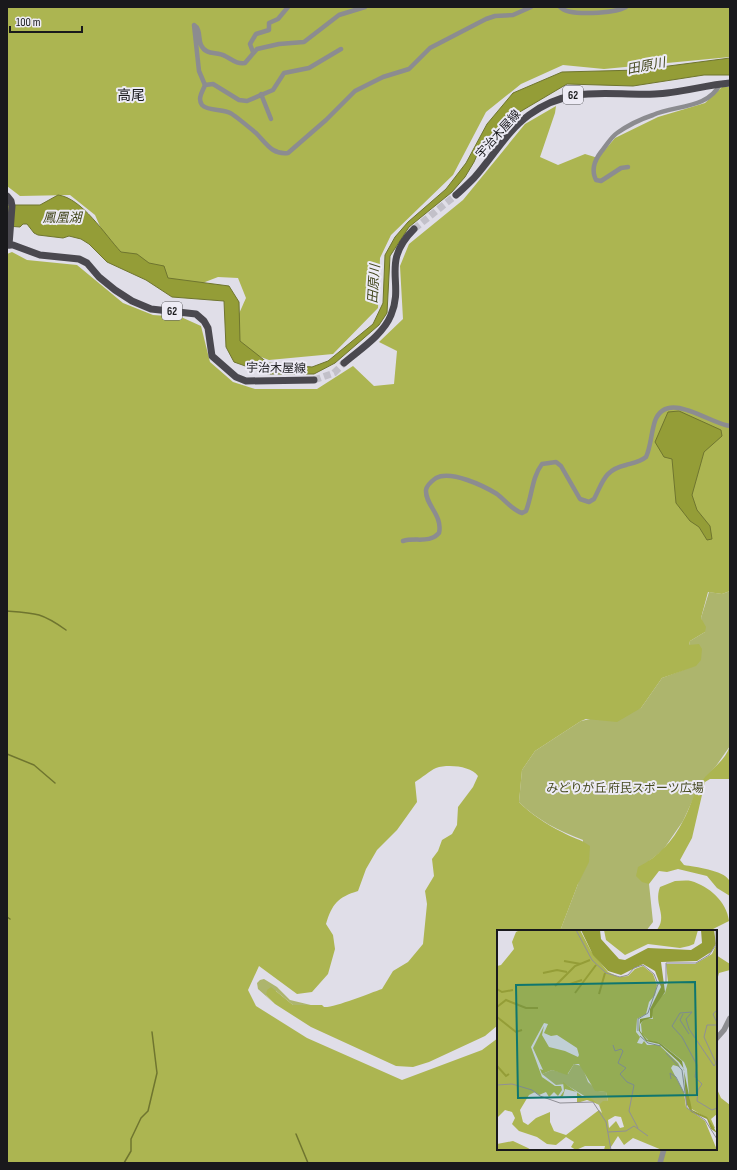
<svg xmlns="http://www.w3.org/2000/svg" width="737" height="1170" font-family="'Sofia Sans Condensed','Noto Sans JP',sans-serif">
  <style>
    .green { fill: #adb56d }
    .forest { fill: #acb551 }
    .water { fill: #949d37; stroke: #6f752f }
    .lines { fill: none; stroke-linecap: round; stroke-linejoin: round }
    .stream { stroke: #6f752f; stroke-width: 1.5 }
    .primary-tunnel { stroke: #c2c0c9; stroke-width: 7; stroke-dasharray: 7 3.5; stroke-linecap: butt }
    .minor { stroke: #8c8c90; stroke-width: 4.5 }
    .tertiary { stroke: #8c8c90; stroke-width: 5.5 }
    .primary { stroke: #4a484f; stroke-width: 7 }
    .labels { text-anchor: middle; stroke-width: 4; stroke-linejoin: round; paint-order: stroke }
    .shield { fill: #edebf5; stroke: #59585d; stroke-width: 1 }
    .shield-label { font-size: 11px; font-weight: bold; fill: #19191c }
    .street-label { font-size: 12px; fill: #19191c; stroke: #edebf5 }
    .park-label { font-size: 12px; fill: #464a20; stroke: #edebf5 }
    .water-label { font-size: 13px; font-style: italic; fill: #44481f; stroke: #edebf5 }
    .quarter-label { font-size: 14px; fill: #19191c; stroke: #edebf5 }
    .inset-river { fill: none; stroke: #949d37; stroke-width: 2 }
    .inset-road { fill: none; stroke: #908f96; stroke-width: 1 }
    .view { fill: #0f766e; fill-opacity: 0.15; stroke: #0f766e; stroke-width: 2 }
    .inset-edge { fill: none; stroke: #19191c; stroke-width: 2 }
  </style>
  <rect width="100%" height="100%" fill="#e0dee8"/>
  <g class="green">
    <path d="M730,591v155l-14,20 -16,18 -17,37 -20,29 -14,11v23l4,38 -7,9h-86l18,-47 5,-44c-24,-9 -46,-20 -64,-38l3,-32 13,-19 46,-30 60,-13 21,-30 34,-13 -4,-19 -3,-1 1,-4 15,-9 -4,-14 8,-26 13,2z"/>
    <path d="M264,979l13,8 13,13 25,6 -22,-1 -17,-14 -10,4 9,9 -17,-15 -1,-6 3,-3z"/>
  </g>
  <g class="forest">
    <path d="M7,7h723v50l-126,12 -41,-4 -42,19 -35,28 -33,63 -62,60 -11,23 -2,50 -45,46 -64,6 -24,-9c-14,-25 -10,-28 1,-53l-8,-20 -20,-1 -31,12 -77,-40 -15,-34 -25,-20 -50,1 -13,-10z"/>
    <path d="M722,87h8v504l-8,3 -14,-2 -7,26 5,9 -1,5 -15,9 -1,4 10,-1 3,5 -1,11 -5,6 -34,12 -21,30 -24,14 -31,-3 -5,2 -46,30 -13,19 -3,32c12,12 27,22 43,30 10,6 19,7 28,14l-1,16 -11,22 -18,47h-62v94l-13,11 -56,26 -16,5 -17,-1 -85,-39 -36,-23 -9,-9 1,-5 4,-3 22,18h29l2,2c10,1 46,-14 58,-18l11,-18 15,-9 15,-18 4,-40 -2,-13 9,-15 -2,-17 6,-8 4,-11 10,-6 5,-9 1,-18 15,-20 5,-11c-7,-10 -30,-12 -42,-8 -7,3 -14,10 -21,14l2,20 -20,28 -20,20 -11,19 -8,22c-20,6 -26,13 -32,33l7,11 2,14 -7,25 -16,18 -15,2 -38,-28 -11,24 8,16 51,32 95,42 80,-30 16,-12v111h218v-62l5,11 9,7v58h-723v-909l5,-2 15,8 50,5 46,38 30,12 28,2 20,9 9,36 23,20 22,7h62l36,-23 21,20 20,-2 3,-33 -18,-9 24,-23 -3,-53 9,-22 54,-44 62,-76 31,-18 -1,7 -15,44 18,8 27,-11 13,4 17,-20 43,-21 47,-14z"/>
    <path d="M730,746v33h-20l-5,3 -13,56 -12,22 4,5c11,2 39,5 45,15 2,4 1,11 1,16l-13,-8 -10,-12 -29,-7 -11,3 -8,-1 -10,13 -7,-2 -6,-6 2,-9c20,-10 35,-26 45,-46 7,-12 10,-27 18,-39 9,-12 24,-21 29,-36z"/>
    <path d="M675,881c5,0 11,-1 16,0 18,5 36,21 38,40l-20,10h-53c13,-15 -3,-26 4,-44z"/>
    <path d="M716,955l14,9v6l-11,3 -3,11z"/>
  </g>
  <g class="water">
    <path d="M730,58v17h-26l-71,11 -66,-2 -49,29 -35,28 -9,21 -9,15 -13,15 -43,35 -19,29 -3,57 -8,12 -44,38 -21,11h-46l-34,-12 -8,-15 -2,-46 -52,-4 -26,-17 -39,-18 -18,-18 -8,-5 -12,-3 -6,2 -25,-3 -4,-2 -7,-9h-4l-3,3 -13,-1v-21h33l18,-10c24,3 47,40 63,57l16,2 12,9 15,3 4,12 61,8 10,16 1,39 28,22 44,4 16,-6 45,-37 10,-21 2,-48 10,-18 13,-15 38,-33 20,-26 21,-39 26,-31 49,-21 76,-2z"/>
    <path d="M679,411l42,19 1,6 -18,16 -12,43 5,15 13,16 2,13 -5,1 -8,-13 -9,-6 -14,-18 -4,-44 -8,-2 -9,-15 13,-30z"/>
  </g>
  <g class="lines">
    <g class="stream">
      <path d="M7,611c29,2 35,2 59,19"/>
      <path d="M7,754l27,11 21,18"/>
      <path d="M7,917l3,2"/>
      <path d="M296,1134l12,29"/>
      <path d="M124,1163l7,-12v-12l10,-21 7,-7 9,-38 -5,-41"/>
    </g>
    <g class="primary-tunnel">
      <path d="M414,229l42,-34"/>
      <path d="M314,380l20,-7 10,-10"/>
    </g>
    <g class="minor">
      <path d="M365,7l-26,8 -35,27 -25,2 -22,5 -12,14c-9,1 -12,-3 -20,-7 -8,-5 -19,0 -24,-11 -3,-6 0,-16 -7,-20l5,46 6,14c-2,6 -8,13 -3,20 7,7 22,3 30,9 6,4 18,14 24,19 10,10 16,22 32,20l38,-33 29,-29 28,-14 26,-8 21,-21 56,-29 9,-3 18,-1 18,-8"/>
      <path d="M560,7c9,10 55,6 66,0"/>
      <path d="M253,52l-3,-8 6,-10 13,-4v-7l9,-4 10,-12"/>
      <path d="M205,85l8,-1 26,16 8,1 26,-11 11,-17 25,-5 32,-19"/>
      <path d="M261,94l10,25"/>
      <path d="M628,167l-7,1 -20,13 -5,-1c-5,-10 -2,-19 5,-28 5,-6 10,-15 16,-19 10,-7 24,-14 36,-18 22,-10 55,-6 67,-31"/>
      <path d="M403,541c13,-4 26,3 36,-8 4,-18 -14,-28 -13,-43 1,-6 6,-9 10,-12 15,-8 48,8 61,16 8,6 15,16 25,19l4,-2c6,-15 6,-34 16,-47l14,-2 5,4 19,33 9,3 5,-3c9,-17 10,-29 32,-34 7,-2 14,-3 20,-8 5,-11 5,-24 9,-36 12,-32 55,3 75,5"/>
    </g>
    <g class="tertiary">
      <path d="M716,1039l8,-9 6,-12"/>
      <path d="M660,1163l4,-14"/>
    </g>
    <g class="primary">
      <path d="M456,195c6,-5 12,-11 18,-17 18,-20 33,-47 55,-63 42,-31 80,-19 126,-21 25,-1 50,-9 75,-11"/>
      <path d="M7,196l4,5 1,5 -3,39"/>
      <path d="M7,245h6l27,10 39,4 8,4 12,14 16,13 17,11 19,8 45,5 8,7 4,7 4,28 24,21 10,4 68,-1"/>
      <path d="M344,363c15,-13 39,-28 47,-48 14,-33 -11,-52 23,-86"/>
    </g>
  </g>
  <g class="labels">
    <g class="shield">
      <rect x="563" y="86" width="20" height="18" rx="3"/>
      <rect x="162" y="302" width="20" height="18" rx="3"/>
    </g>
    <g class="shield-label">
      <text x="573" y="99">62</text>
      <text x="172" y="315">62</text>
    </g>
    <g class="street-label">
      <text transform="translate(498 134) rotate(-48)" y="4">宇治木屋線</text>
      <text transform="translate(276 368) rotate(1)" y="4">宇治木屋線</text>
    </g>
    <g class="park-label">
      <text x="625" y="792">みどりが丘 府民スポーツ広場</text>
    </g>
    <g class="water-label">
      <text transform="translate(646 65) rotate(-11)" y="5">田原川</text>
      <text x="62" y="222">鳳凰湖</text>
      <text transform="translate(373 284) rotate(-86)" y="5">田原川</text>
    </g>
    <g class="quarter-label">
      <text x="131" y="100">高尾</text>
    </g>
  </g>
  <g transform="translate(497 930)">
    <rect width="220" height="220" fill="#e0dee8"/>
    <path d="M77,134l8,2 6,16 10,9 8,1 2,9 -9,4 -34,-21 -9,1 -14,-11 10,-4 16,4z" fill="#adb56d"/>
    <path d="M23,0h60l11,21 17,21 11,5 9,-1 7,-7 8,-3 10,8 4,11 -2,10 -6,7 -3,12 -9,5 -1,13 4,5 -3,6 5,1 2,-3 3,4h12l19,18 2,4 -7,-2 -2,3 13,25 2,14 19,14 12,29h-55l-29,-12 -9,7 -6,-9 -9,14h-5l1,-4h-20l-9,4 -5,-3 3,-5 -8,-5 -10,8 -9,-1 -10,-7 -18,-6 -7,-7 3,-6 -3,-6 -7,-2 -8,8v-152l4,-1 13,-16 -2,-7 4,-10zM47,93l4,1 -4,9 7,3 6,-1 20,13 2,7 -1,2 -13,-6 -16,-4 -7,-12 2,-9 -11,22 10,22 -3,-1 2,5 10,-4 15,5 7,-11h5l16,27 11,1 2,9h-5l-4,4 3,8 -3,-3 -33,25 -12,-4 -4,-9v-10l-14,6 -8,7 -5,-3 -3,-12 9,-15 6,-3 4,3 7,-3 3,5 5,-5 4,4 4,-6 -1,-4h-6l-13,-9 -11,-30zM118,186l6,1 3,10 -4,1 -4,-7 -7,7 -1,-8zM107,0h94l-4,14 -5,2 -9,2 -32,-4 -23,11 -19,-15zM220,13v171l-6,5 4,9 -2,1 -6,-11 -17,-10 -3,-39 -3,-7 -24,-19 -11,-2 -7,-7 -1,-10 3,-5h9l-2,-7 6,-12 8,-7 3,-11 -2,-18h29l17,-10zM66,152l19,14 10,3 6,5 -11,-4 -10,3v-11l-12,-3 -2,7 -4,2 5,-7zM16,211l15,7 3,2h-34v-6z" fill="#acb551" fill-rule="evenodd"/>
    <path d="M84,0h19l1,9 18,20 6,1 23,-12 43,2 11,-7 -1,-13h13l2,14 -5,8 -14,9 -36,1 4,30 -12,17 -1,9 -8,2 -4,4v7l7,9 10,2 3,1 22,18 10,49 15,7 10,16 -6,-4 -4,-10 -16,-7 -5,-9 -2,-34 -5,-7 -20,-18 -13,-3 -7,-10 1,-12 10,-2v-8l11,-22 -6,-16 -12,-7 -22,11 -13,-4 -15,-16z" fill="#949d37"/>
    <path class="inset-river" d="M67,31l17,3M46,43l14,-3 10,2M73,54l12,-4M58,56l20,-20 15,-6M0,59l5,3 11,-2M78,63l21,-28M102,64l6,-21M0,77l9,-7 20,8h12M0,87l19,15 6,-2M0,136l9,10 3,-2"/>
    <path class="inset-road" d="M79,0l16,30 14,13 14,4 8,-2 6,-7 9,-3 11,9 4,10M161,54l8,-1v-20h30l13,-8 7,-10v-15M220,80l-4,4 4,9M186,84l-3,6 9,14M220,95h-10l-3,12 12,26 -2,3 -25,-37 -3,-10 6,-7 -12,1 -8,13 10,11 15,28 -2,12 7,7 -4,6 -1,11 15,9 5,-2M141,101v-12l10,-6 10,-29M143,106l8,7 13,3M116,115l2,6 6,-2 2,2 -5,12 8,5 -6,6 7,8 7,3 -5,26 9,17M169,123l16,17 5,38 18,12 12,19M174,149l-1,-6 6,4 8,16M0,155l15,-1 20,6 8,6 20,7 33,-1 13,20 5,28M111,202l18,-1 8,-5 14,10"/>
    <path class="view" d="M198,52l2,113 -179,3 -2,-113z"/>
    <rect width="220" height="220" class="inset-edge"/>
  </g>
  <rect width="737" height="1170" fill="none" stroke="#19191c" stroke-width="16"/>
  <path d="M10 26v6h72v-6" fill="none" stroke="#19191c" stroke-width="2"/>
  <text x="16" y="26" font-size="12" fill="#19191c" stroke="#edebf5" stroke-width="3" paint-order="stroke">100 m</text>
</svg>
